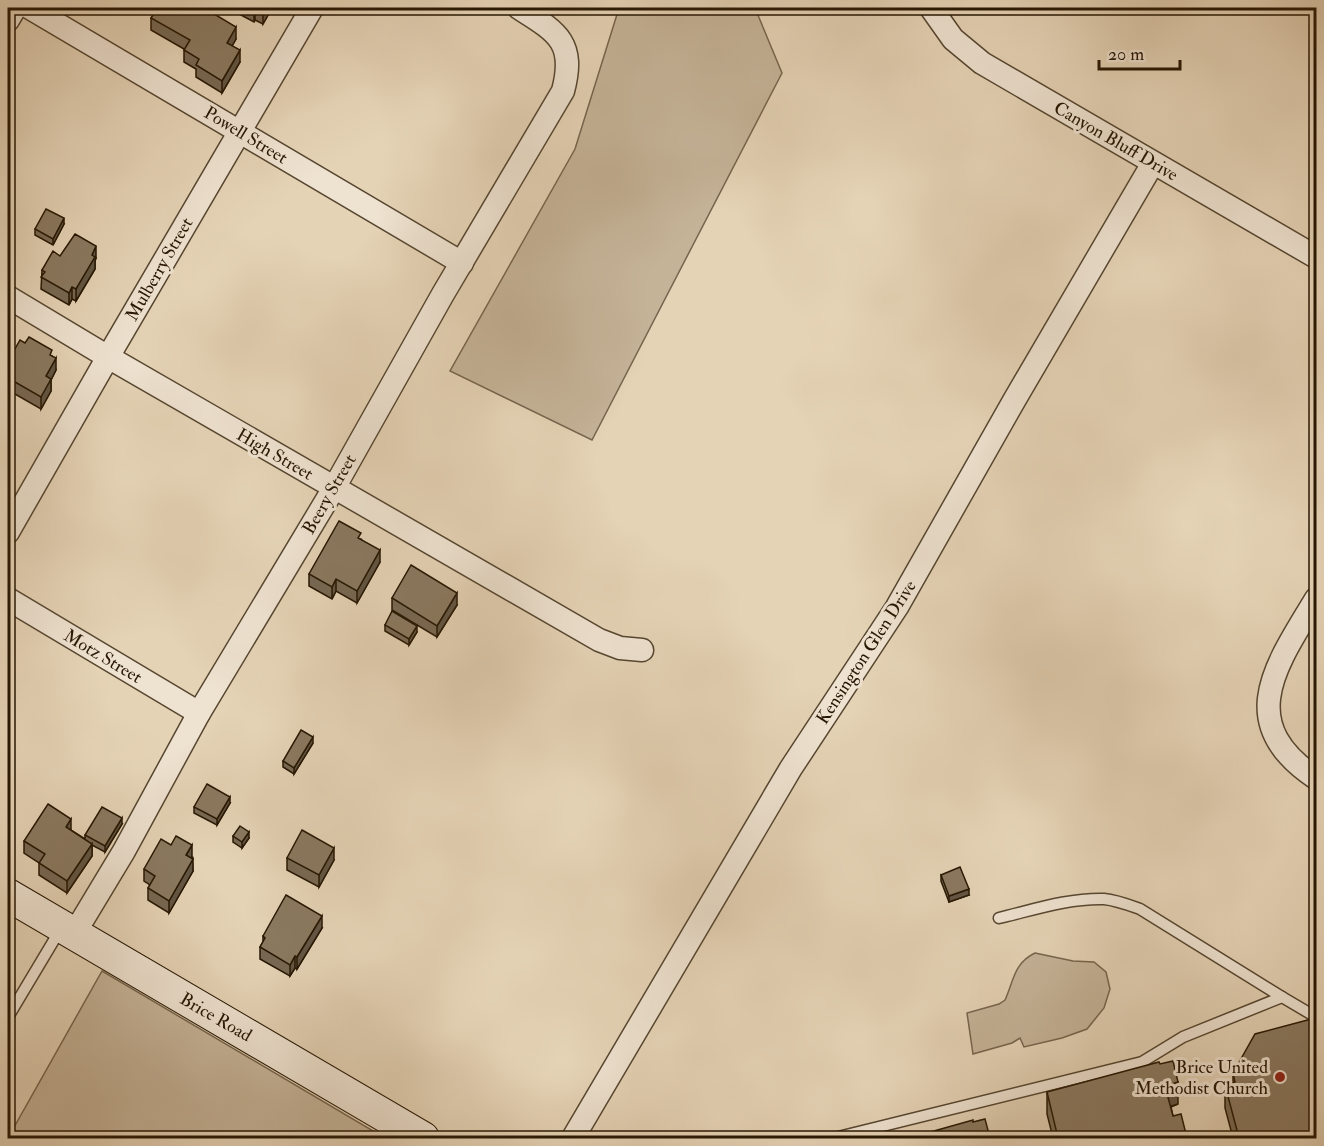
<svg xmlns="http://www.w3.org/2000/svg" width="1324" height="1146" font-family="'IM FELL Double Pica',serif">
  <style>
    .green { fill: #c5b398; stroke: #76654e; stroke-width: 1.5 }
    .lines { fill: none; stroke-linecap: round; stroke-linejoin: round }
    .service-casing { stroke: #564630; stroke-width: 13 }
    .minor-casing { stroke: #564630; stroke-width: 25 }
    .secondary-casing { stroke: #271703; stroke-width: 34 }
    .service { stroke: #eee2d0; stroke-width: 10 }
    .minor { stroke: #eee2d0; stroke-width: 22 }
    .secondary { stroke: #eee2d0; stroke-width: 32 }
    .wall { fill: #776853; stroke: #271703; stroke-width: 1.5 }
    .shaded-wall { fill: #615543; stroke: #271703; stroke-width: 1.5 }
    .building { fill: #8a7960; stroke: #271703; stroke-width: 1.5 }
    .poi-dot { fill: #8f2418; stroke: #eee2d0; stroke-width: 2 }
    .labels { text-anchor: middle; stroke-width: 6; stroke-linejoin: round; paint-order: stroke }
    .street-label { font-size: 18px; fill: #271703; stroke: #eee2d0 }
    .poi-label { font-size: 18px; fill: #271703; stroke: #eee2d0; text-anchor: end }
  </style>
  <rect width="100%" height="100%" fill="#e5d3b6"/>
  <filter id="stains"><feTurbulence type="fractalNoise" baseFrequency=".00333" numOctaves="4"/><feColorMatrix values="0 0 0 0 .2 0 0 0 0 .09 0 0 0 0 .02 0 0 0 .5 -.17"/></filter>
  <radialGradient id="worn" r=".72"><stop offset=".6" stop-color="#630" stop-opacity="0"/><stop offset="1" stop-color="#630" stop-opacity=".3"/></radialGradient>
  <g class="green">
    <path d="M619,8h136l27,65 -190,367 -142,-69 125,-222z"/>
    <path d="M1035,953l38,8 21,1 12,10 4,17 -6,19 -17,21 -25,9 -38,9 -4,-9 -8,5 -39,11 -6,-41 32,-9 6,-4c9,-20 9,-37 30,-47z"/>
    <path d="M102,971l283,167h-377z"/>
  </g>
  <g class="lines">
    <defs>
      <g id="service">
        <path d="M999,918c34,-8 69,-20 105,-19 12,1 25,6 36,10l142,88"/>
        <path d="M8,1017l52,-87"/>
        <path d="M834,1138l308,-76 41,-25 99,-40 34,20"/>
      </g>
      <g id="minor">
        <path d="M30,8l432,255"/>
        <path d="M931,8l22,31 29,24 334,194"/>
        <path d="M8,20l7,-12"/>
        <path d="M8,297l100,60 491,283 21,8 22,2"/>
        <path d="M8,532l100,-175 204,-349"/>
        <path d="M8,599l191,114"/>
        <path d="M1316,599c-40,66 -83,124 0,179"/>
        <path d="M74,934l50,-83 75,-138 135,-225 109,-194 120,-203c13,-49 -6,-59 -44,-83"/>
        <path d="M573,1138l218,-370 106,-161 118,-208 138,-236"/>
      </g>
      <path id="secondary" d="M8,895l415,243"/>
    </defs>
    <use href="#service" class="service-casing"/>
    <use href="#minor" class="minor-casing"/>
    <use href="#secondary" class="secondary-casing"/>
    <use href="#service" class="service"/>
    <use href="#minor" class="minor"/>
    <use href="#secondary" class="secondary"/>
  </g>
  <g class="wall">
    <path d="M228,8h44l-9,16 -8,-4 -1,2z"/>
    <path d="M151,18l85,21 -4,7 8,16 -18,31 -26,-16v-8l-12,-7v-13l-33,-19z"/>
    <path d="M64,224l-11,21 -18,-10v-6z"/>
    <path d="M60,256l36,2 -1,3v8l-19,32 -4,-2 -3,6 -28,-16 1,-19z"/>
    <path d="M52,356l4,14 -5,10v11l-10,18 -33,-19v-29z"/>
    <path d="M361,539l19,23 -23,41 -21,-12 -4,8 -23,-13v-12z"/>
    <path d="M392,598l65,7 -20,32 -45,-27z"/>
    <path d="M385,625l32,7 -8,13 -24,-14z"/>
    <path d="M313,743l-19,31 -11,-7v-6z"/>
    <path d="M230,803l-13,22 -23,-12v-6z"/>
    <path d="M122,824l-17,28 -13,-7v11l-25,37 -28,-18v-12l-15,-10v-12l47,-11 14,9v-4z"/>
    <path d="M233,836l16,2 -7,10 -9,-6z"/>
    <path d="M192,857l1,14 -24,42 -21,-13v-12l2,-3 -6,-4v-12z"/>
    <path d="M287,858l47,2 -15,27 -32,-17z"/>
    <path d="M941,875l28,20 -20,7 -8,-21z"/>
    <path d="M322,928l-25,41 -2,-1 -5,8 -30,-17v-12l3,-5v-6z"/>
    <path d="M1233,1073l84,65h-84l-8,-30v-23l8,-2z"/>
    <path d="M1047,1092l131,12 -7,3 2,9 14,22h-134l-6,-24z"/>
  </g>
  <g class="shaded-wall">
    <path d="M255,8v12l-1,2v-11z"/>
    <path d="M266,8h6l-9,16v-12z"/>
    <path d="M236,27v12l-9,16v-12z"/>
    <path d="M240,50v12l-18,31v-12z"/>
    <path d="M64,218v6l-11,21v-6z"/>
    <path d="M96,246v12l-1,3v8l-19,32v-12z"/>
    <path d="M72,287v12l-3,6v-12z"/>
    <path d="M56,358v12l-5,10v11l-10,18v-12l5,-21z"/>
    <path d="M380,550v12l-23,41v-12z"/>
    <path d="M336,579v12l-4,8v-12z"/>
    <path d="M457,593v12l-20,32v-11z"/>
    <path d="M417,626v6l-8,13v-6z"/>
    <path d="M313,737v6l-19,31v-6z"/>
    <path d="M230,797v6l-13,22v-6z"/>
    <path d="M122,818v6l-17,28v-6z"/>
    <path d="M71,819v12l-5,-4z"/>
    <path d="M249,832v6l-7,10v-6z"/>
    <path d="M92,844v12l-25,37v-12z"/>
    <path d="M192,845v12l-6,9v-11z"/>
    <path d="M334,848v12l-15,27v-12z"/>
    <path d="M193,859v12l-24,42v-12z"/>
    <path d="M969,889v6l-20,7v-6z"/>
    <path d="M322,916v12l-25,41v-12z"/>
    <path d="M295,956v12l-5,8v-11z"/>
    <path d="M1178,1082v22l-13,4v-22z"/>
  </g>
  <g class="building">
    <path d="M157,8h37l10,5 2,-4 30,18 -9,16 13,7 -18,31 -26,-16 3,-6 -15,-9 6,-10 -39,-22z"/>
    <path d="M249,8h17l-3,4 -8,-4 -1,3z"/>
    <path d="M46,209l18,9 -11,21 -18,-10z"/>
    <path d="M75,234l21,12 -4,9 3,2 -19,32 -4,-2 -3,6 -28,-16 4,-5 -3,-2 11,-19 7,5z"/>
    <path d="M29,337l23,13 -2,5 6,3 -10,18 5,3 -10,18 -33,-19v-17l12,-21 5,3z"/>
    <path d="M339,521l22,12 -3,5 22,12 -23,41 -21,-12 -4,8 -23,-13z"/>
    <path d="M411,565l46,28 -20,33 -45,-28z"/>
    <path d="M392,611l25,15 -8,13 -24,-14z"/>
    <path d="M301,730l12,7 -19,31 -11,-7z"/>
    <path d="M207,784l23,13 -13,22 -23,-12z"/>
    <path d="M48,804l23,15 -5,8 26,17 -25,37 -28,-18 6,-9 -21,-13z"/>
    <path d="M102,807l20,11 -17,28 -20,-11z"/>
    <path d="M240,826l9,6 -7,10 -9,-6z"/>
    <path d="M302,830l32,18 -15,27 -32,-17z"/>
    <path d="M176,836l16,9 -6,10 7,4 -24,42 -21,-13 7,-12 -11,-7 17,-30 10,6z"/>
    <path d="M960,867l9,22 -20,7 -8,-21z"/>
    <path d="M286,895l36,21 -25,41 -2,-1 -5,9 -30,-18 5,-9 -2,-2z"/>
    <path d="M1315,1018h2v120h-78l-14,-53 10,-3 -2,-9 22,-39z"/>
    <path d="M1173,1061l5,21 -13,4 8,30 8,-2 6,24h-129l-11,-46 112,-30 1,2z"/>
    <path d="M985,1119l5,19h-81l64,-18v2z"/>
  </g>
  <circle class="poi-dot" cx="1280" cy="1077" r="6"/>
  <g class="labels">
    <g class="street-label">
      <text transform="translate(246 135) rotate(31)" y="6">Powell Street</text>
      <text transform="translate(1116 141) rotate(30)" y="6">Canyon Bluff Drive</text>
      <text transform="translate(159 269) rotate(-60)" y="6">Mulberry Street</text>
      <text transform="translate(275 454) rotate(30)" y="6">High Street</text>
      <text transform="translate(329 494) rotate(-60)" y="6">Beery Street</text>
      <text transform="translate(866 652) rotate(-57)" y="6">Kensington Glen Drive</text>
      <text transform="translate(103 656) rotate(31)" y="6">Motz Street</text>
      <text transform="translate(216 1017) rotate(30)" y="6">Brice Road</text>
    </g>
    <g class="poi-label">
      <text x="1268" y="1073">Brice United<tspan x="1268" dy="21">Methodist Church</tspan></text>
    </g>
  </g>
  <rect width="1324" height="1146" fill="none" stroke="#e5d3b6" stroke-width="30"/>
  <rect x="9" y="9" width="1306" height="1128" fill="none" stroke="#271703" stroke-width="3"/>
  <rect x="15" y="15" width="1294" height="1116" fill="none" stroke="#271703" stroke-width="1.5"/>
  <path d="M1099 60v9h81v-9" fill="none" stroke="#271703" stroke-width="3"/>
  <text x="1108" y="60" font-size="18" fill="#271703" stroke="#eee2d0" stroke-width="4.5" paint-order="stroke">20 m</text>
  <rect width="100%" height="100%" filter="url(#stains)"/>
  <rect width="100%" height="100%" fill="url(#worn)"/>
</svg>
